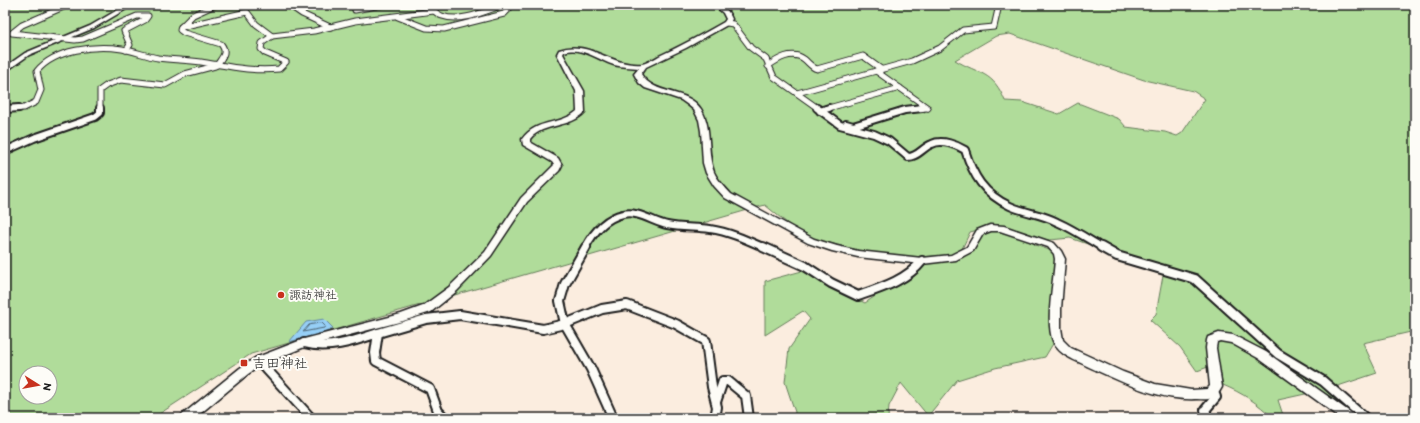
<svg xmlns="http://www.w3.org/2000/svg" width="1420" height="423" font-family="Itim,'Klee One',sans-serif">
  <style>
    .green { fill: #b0dc9a; stroke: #667c5b; fill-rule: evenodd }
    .water { fill: #96cff6; stroke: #65879f }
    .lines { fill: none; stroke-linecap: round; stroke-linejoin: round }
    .shore { stroke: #4d6473; stroke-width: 1 }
    .minor-far2-casing { stroke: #1c1c1c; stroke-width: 7 }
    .minor-far1-casing { stroke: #1c1c1c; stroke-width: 10 }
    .minor-casing { stroke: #1c1c1c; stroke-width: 12 }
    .tertiary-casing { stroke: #1c1c1c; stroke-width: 3 }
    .minor-far2 { stroke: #fdfcf7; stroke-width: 5 }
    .minor-far1 { stroke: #fdfcf7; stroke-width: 6 }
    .minor { stroke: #fdfcf7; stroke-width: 8 }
    .tertiary { fill: #fdfcf7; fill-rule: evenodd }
    .poi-dot { fill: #c8321e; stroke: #fdfcf7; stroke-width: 1.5 }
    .labels { text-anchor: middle; stroke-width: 4; stroke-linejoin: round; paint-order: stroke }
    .poi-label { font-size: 12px; fill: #1c1c1c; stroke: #fdfcf7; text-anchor: start }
    .near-poi-label { font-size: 14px; fill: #1c1c1c; stroke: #fdfcf7; text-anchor: start }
  </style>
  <rect width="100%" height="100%" fill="#fbeddf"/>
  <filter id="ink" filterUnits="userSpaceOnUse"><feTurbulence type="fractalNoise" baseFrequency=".025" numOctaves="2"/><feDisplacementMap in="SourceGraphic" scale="8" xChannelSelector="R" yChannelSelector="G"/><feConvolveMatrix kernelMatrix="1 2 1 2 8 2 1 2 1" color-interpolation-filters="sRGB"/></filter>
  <g filter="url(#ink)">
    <path class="green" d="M5,5h1410v326l-52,12 14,30 -45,15 28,30 -41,-27 -41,9 5,15 9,3h-19c-15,-15 -31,-25 -50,-33l-4,-16 -11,-2 -11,4 -17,-24 -30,-27 6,-6 8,-44 -94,-32 -30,3 -12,-4 7,8 23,8 -1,84 -12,20 -50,11 -38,12 -29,36 -27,-33 -12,23 -1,12h-94l1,-6 -10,-30 4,-33 21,-30 -7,-8 -38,24v-54l37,-10 63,32 40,-27 17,-15 41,-3 17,-26 14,-6 -24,6 -11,23 -67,3 -88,-21 -39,-32 -514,149 -98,64h-148zM1010,34l134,46 49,11 12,8 -23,34 -5,3 -12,-4 -39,-5 -7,-8 -41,-16 -19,11 -37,-12 -17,-1c-12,-30 -25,-26 -50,-41l41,-24zM26,373h24v24h-24z"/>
    <path class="water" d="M324,319l9,9 -4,3 -40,11 17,-20z"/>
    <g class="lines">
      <path class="shore" d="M322,323l3,3 -1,2 -21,4 6,-7z"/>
      <defs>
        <g id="minor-far2">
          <path d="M68,5l-46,20 -10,8 63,7 8,-1 54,-23h11l-3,4 -21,11 6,14 -4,5"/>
          <path d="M289,5l13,9 28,13"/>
          <path d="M427,5c5,3 9,9 15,11 20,7 43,-5 61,-11"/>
          <path d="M450,5h15"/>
          <path d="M355,10l26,-5"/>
          <path d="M398,17l28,11 18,1 60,-15 5,-5 -5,-4"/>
          <path d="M727,23l6,1 18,24 15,11 8,18 45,32"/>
          <path d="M181,27l66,-15 9,12 16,12"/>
          <path d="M181,27l-1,3 4,3 37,11c7,9 1,13 -4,21"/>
          <path d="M181,27l12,-12 22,-10"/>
          <path d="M768,66c10,-7 24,-16 36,-7 5,4 7,8 13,10l46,-13 18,13"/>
          <path d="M876,71l52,37"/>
          <path d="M797,93l115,-32 28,-13 23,-18 31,-3 5,-22"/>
          <path d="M5,109l19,-1 12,-6 5,-12 -4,-19c18,-22 58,-26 85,-22 12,2 24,7 36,9 14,2 28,2 43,4 26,4 51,10 78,7l7,-7 -21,-9 -4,-4 1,-6 10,-7 42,-5 41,-10 79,-10"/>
          <path d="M100,109v-19l7,-5 14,-5 44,5 20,-11 30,-8"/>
          <path d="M825,109l75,-21"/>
          <path d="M911,109l16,-1"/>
        </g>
        <g id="minor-far1">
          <path d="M817,108l23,17 34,9 15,7 19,16c10,0 15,-10 24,-13 10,-5 25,1 33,6 8,26 19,44 45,56 15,7 32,8 47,16 16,7 31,17 46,26"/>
          <path d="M5,109l14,-1"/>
          <path d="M820,111l9,-3"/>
          <path d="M846,124l7,2 52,-16 17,-2"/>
          <path d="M5,151l29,-13 61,-21 5,-4v-5"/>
          <path d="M585,248c8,-15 20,-30 38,-34 14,-4 30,8 44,11 14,3 29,2 43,4 20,3 37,11 55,19"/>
        </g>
        <g id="minor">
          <path d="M586,247l-21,37 -5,17 5,23 26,45 22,49"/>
          <path d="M763,247l42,19 26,17 27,13c23,-8 49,-16 64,-35"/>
          <path d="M1101,247l16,9 78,23 83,75 45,27 42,37"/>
          <path d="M378,333l48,-14 34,-4 83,14 22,-5 37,-15 25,-4 49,19 30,17 6,46 5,20 -2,11"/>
          <path d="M304,343c25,7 50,-2 74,-10l-3,20 1,8 54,28 8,22 7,7"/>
          <path d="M259,361l52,57"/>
          <path d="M716,402l7,-21h5l18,15 3,22"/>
          <path d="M1208,418l-3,-8 11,-13 -3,-7"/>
        </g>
        <g id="tertiary">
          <path d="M126,5h7l-39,23 -65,27 -24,17v-5l20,-14 65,-27z"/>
          <path d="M714,5c10,0 14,5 18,14l-3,5 -43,24 -40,19 -5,7c13,22 46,14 60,35 12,20 5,42 13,63 4,9 11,15 17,22l83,45 23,7 21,5 64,7 29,-3 16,-8 10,-17 13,-5 14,1 50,17 7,8 4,8 -4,50v19l2,12 8,8 52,24 32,12 36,6 16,-1 3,-3 -4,-38 1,-8 1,-3 11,-4 14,2 33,17 88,63 2,3h-15l-83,-60 -27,-15 -11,-2 -3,1 -1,6 6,39c-2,4 -6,10 -10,11 -5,2 -10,1 -15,1 -38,2 -75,-17 -108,-32 -13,-7 -30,-11 -36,-26 -8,-19 1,-61 2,-82l-1,-5 -6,-7 -48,-16h-9l-8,3 -10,17 -17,9 -34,4 -64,-7 -26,-6 -24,-8 -83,-45 -11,-12 -8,-13 -3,-10 -2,-32 -2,-11 -5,-10 -6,-5 -7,-5 -36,-12 -6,-5 -5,-9 5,-6c-9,-1 -17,-1 -25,-3 -16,-5 -32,-19 -50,-13l-1,2 21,37 1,21c-15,17 -41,10 -55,27v3l28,16 4,7 -3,6 -32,31 -36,54 -34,35 -26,21 -28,9 -96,25 -44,18 -15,10 -53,44h-15l2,-3 58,-47 15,-10 49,-19 97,-25 22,-8 26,-19 36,-35 36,-54 33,-33 -2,-3 -29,-17 -1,-6c15,-21 38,-13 55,-28l-1,-20 -19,-37 2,-4c29,-11 53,17 83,14 5,-1 12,-5 17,-8 22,-10 44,-22 65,-34l2,-3 -3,-6z"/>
        </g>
      </defs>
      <use href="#minor-far2" class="minor-far2-casing"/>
      <use href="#minor-far1" class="minor-far1-casing"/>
      <use href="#minor" class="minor-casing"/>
      <use href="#tertiary" class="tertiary-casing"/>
      <use href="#minor-far2" class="minor-far2"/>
      <use href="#minor-far1" class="minor-far1"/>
      <use href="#minor" class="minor"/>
      <use href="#tertiary" class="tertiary"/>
    </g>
  </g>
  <g class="poi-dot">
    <circle cx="281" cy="295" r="4"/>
    <rect x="240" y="359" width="8" height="8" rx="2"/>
  </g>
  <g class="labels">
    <g class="poi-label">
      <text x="289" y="299">諏訪神社</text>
    </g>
    <g class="near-poi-label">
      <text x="252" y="368">吉田神社</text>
    </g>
  </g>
  <rect width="1420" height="423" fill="none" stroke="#fdfcf7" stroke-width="20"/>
  <rect x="10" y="10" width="1400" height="403" fill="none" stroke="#1c1c1c" stroke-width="1.5" filter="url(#ink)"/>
  <g transform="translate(38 385) rotate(101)"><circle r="19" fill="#fdfcf7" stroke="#a3a29f"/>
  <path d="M0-3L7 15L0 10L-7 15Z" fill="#c8321e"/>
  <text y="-6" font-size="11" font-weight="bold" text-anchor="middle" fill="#1c1c1c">N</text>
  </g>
</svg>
